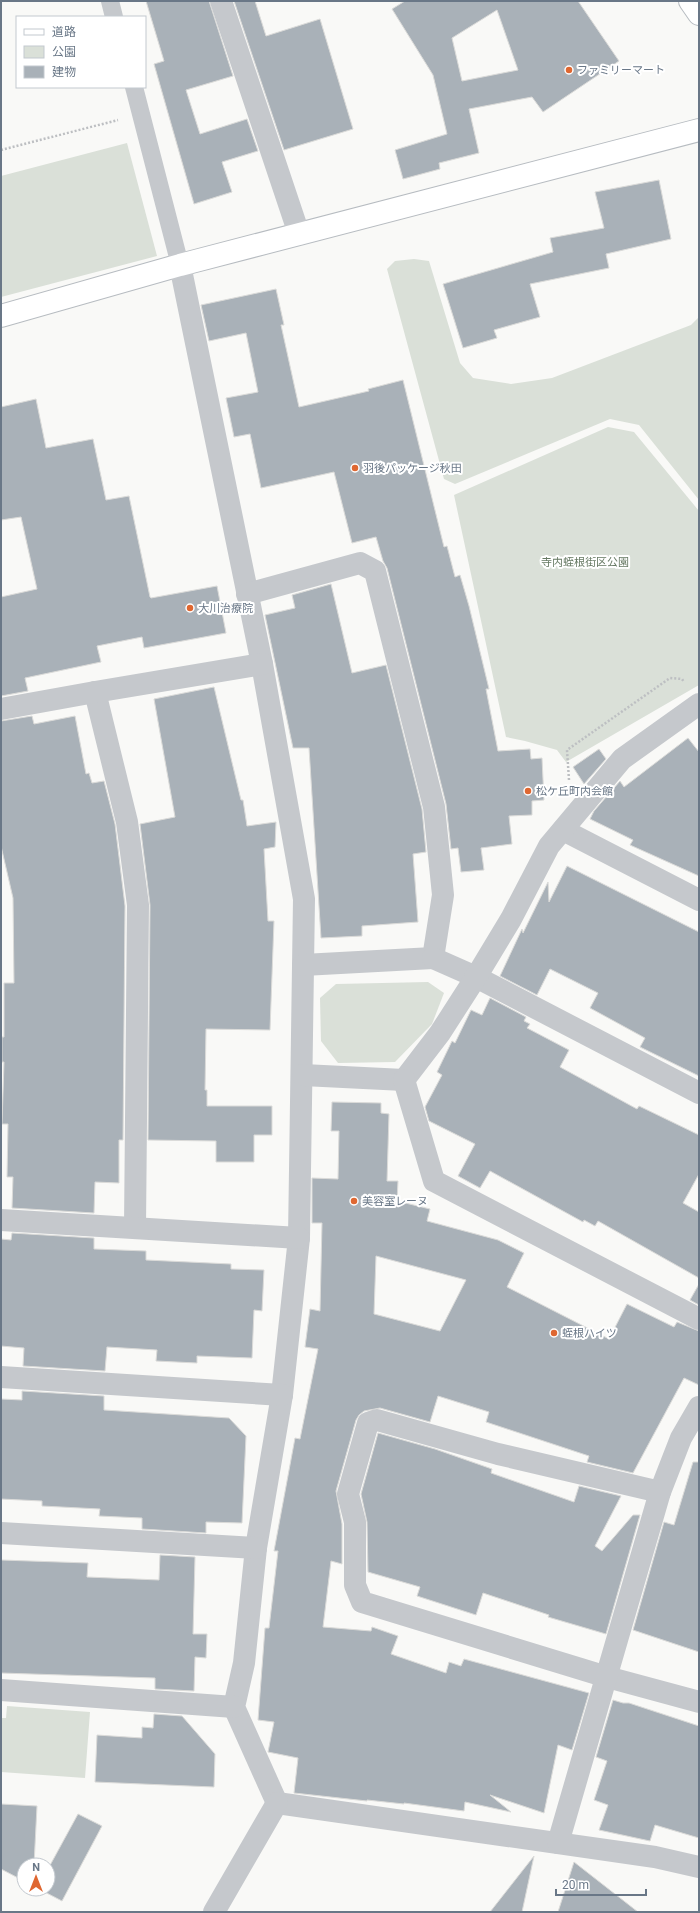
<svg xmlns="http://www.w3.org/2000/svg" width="700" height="1913" font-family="Roboto,'Noto Sans JP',sans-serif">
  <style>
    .green { fill: #dae0d8 }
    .building { fill: #a9b1b8; stroke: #dbdbd9; fill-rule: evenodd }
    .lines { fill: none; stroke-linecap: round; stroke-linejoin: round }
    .secondary-casing { stroke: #b7bcc1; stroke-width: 24 }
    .path { stroke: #bdbfc2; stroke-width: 2.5; stroke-dasharray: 2 2; stroke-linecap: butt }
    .lane { stroke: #c5c8cc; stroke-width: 18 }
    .street { stroke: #c5c8cc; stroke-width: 22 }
    .secondary { stroke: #fff; stroke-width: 22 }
    .poi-dot { fill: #df6731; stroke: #fff; stroke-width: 1.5 }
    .labels { text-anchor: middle; stroke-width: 4; stroke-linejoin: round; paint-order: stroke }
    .poi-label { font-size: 11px; fill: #697787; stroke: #fff; text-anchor: start }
    .park-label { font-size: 11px; fill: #667963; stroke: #fff }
  </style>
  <rect width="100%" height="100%" fill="#f9f9f7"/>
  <g class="green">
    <path d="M127,143l30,113 -156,41v-121z"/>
    <path d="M414,259l15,2 31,102 13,15 38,6 41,-6 139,-53 8,-8v183l-60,-75 -29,-6 -155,65 -11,-5 -57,-210 8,-8z"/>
    <path d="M608,427l26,5 65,79v174l-133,77 -9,-12 -32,-9 -19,-4 -52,-242z"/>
    <path d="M428,982l16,11 -12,31 -37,38 -57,1 -17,-22 -1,-43 16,-14z"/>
    <path d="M7,1706l83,6 -5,66 -84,-6v-54h5z"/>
  </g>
  <g class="building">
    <path d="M146,1h63l24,75 -47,14 14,44 47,-15 11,32 -36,11 10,30 -38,12 -40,-140 10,-3z"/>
    <path d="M234,1h21l11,35 54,-17 33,110 -69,21z"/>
    <path d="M405,1h173l41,60 -76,51 -11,-15 -63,12 10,44 -40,10 1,6 -37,10 -8,-29 52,-16 -14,-59 -41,-66zM497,10l21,60 -56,11 -10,-43z"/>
    <path d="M659,180l12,59 -65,15 3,14 -79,16 10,33 -46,13 3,8 -34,10 -20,-64 110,-32 -3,-14 54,-10 -9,-36z"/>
    <path d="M276,289l8,36h-3l18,82 70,-16 -1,-2 35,-9 41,167 3,-1 8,31 5,-2 9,31 20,83h-3l12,62 32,-2 1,10 11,-1 2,42 -12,1v14l-23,1 3,28 -31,4 3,22 -23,2 -3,-24 -7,1 -5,-45 -59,-236 -4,-7 -7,-24 -24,6 -18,-71 -73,16 -11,-54 -16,3 -8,-39 32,-6 -12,-59 -37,8 -8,-36z"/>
    <path d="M36,399l10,49 47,-9 13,61 23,-4 21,101 1,1 66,-12 9,47 -82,15 -2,-11 -45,9 4,16 -76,16 3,13 -27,5v-99l36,-8 -16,-72 -20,3v-113z"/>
    <path d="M331,584l21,89 34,-8 36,144 4,43 -13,2 5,68 -56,4v10l-41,2 -12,-190h-16l-28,-133 30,-7 -3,-13z"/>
    <path d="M214,687l27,113h2l4,26 29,-4 -1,25 -11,2 4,72h6l-4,109 -64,-1 -1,61h2v16h65v29h-18v27h-38v-21l-68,-1 2,-235 -10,-81 35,-7 -21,-118z"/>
    <path d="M32,716l2,8 41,-8 11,58 3,-1 3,10 12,-2 11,43 10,82 -2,234h-4v43l-24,-1 -1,31 -82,-5 1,-31h-6l1,-53h-6l2,-62h-2v-25h2v-54h10l-1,-85 -12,-52v-125z"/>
    <path d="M688,738l11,14v124l-69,-31 3,-5 -43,-21 4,-8 26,-30 4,6z"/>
    <path d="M599,749l7,10 -22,25 -11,-17z"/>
    <path d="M567,866l132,66v144l-59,-29 5,-9 -55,-30 8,-15 -48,-24 -13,26 -37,-19 22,-47 1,4 25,-51 1,20z"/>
    <path d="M490,998l36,19 -2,4 6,3 -3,4 42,22 -9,17 77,42 2,-3 60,29v39l-16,29 16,9v66l-101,-57 -3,5 -11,-6 -1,2 -93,-51 -10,17 -22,-12 17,-32 -46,-23 -4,-14 17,-32 -5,-3 15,-31 3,2 16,-33 11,5z"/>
    <path d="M332,1102l49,1v10l8,1 -2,67h11l-1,20 33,8 -3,12 71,19 26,13 -17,34 102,52 18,-35 47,23 3,-5 22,9v54l-15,-7 -51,95 -46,-11 2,-6 -103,-34 3,-10 -51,-16 -8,26 -50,-14 -16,3 -5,4 -3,5 -20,71 6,33v40l-11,-3 -8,66 48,4 1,-4 26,9 -7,18 55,19 3,-11 12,4 3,-7 125,34 -17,57 -14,-5 -14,68 -54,-18 21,17 -46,-10 -1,9 -60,-8v1l-37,-4v1l-73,-8 4,-35 -30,-6 6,-30 -16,-2 7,-92h4l9,-77h-4l21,-113 5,1 18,-90 -13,-2 5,-38 10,2 2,-88h-10v-45l26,1 1,-48h-8zM376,1256l90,24 -26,51 -66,-17z"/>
    <path d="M12,1233l82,5v11l52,2v9l85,4v5l33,1 -2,41 -8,-1 -2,48 -55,-2v7l-41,-2 1,-11 -50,-3 -2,24 -82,-5 1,-18 -23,-2v-107l10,1z"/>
    <path d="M699,1284v21l-9,-5z"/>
    <path d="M22,1391l82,5v14l125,8 17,18 -4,87 -36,-1v11l-64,-4v-11l-43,-2 1,-7 -58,-3v-5l-41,-2v-100l21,1z"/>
    <path d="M378,1433l57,16 57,20 -1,4 83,29 5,-16 42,10 -26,50 7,5 31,-36h7l-34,119 -58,-17 1,-2 -66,-22 -7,22 -59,-19 3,-9 -52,-15 -1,-50 -6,-28z"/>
    <path d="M693,1462h6v190l-66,-22 31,-108 10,3z"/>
    <path d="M160,1555l35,2 -2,77h14l-1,24 -11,-1 -1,34 -39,-2v-11l-154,-5v-113l87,3 -1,14 72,3z"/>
    <path d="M613,1700l10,3h6l70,23v112l-44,-13 -5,16 -51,-11 9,-25 -14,-5 13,-39 -11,-4z"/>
    <path d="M154,1714l28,2 33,38 -1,33 -119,-5 2,-47 45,3v-11l11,1z"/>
    <path d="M1,1804l36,2 -3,59h-10v16l-23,-12z"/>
    <path d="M78,1814l24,12 -40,75 -23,-12h9v-20z"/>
    <path d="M534,1856l-12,56h-32z"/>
    <path d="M574,1862l64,50h-80z"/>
  </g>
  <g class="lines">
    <defs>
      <g id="secondary">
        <path d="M690,1l9,13"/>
        <path d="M1,316l179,-51 519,-135"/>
      </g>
    </defs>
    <use href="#secondary" class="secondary-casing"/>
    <g class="path">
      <path d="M1,150l117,-30"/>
      <path d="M569,780l-2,-30 103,-72 12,1 2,3"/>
    </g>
    <g class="lane">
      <path d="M110,1l4,16"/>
      <path d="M134,87l46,178"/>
    </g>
    <g class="street">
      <path d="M221,1l78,233"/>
      <path d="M180,265l82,399 42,235 -5,339 -17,157 -26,153 -12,115 -10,44 43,96"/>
      <path d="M247,594l113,-31 15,8 59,236 9,88 -10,63 -130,7"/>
      <path d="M95,692l32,130 11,83 -3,322"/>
      <path d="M1,709l94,-17 167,-28"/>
      <path d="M563,830l136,70"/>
      <path d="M433,958l43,19 223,116"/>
      <path d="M303,1075l101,5"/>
      <path d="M404,1080l36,-47 36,-56 35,-58 38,-73 73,-87 77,-55"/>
      <path d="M404,1080l30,101 265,138"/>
      <path d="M1,1220l298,18"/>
      <path d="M1,1377l281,18"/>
      <path d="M660,1492l-162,-38 -121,-34 -9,3 -20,71 7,28v63l7,17 245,75 92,25"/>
      <path d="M1,1533l255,15"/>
      <path d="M1,1690l233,17"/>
      <path d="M277,1803l378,54 44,10"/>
      <path d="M558,1843l102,-351 21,-54 18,-31"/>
      <path d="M214,1912l63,-109"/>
    </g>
    <use href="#secondary" class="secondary"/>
  </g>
  <g class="poi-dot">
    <circle cx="569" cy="70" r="4"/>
    <circle cx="355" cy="468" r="4"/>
    <circle cx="190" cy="608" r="4"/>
    <circle cx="528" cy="791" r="4"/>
    <circle cx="354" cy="1201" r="4"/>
    <circle cx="554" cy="1333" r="4"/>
  </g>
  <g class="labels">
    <g class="poi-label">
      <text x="577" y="74">ファミリーマート</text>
      <text x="363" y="472">羽後パッケージ秋田</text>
      <text x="198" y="612">大川治療院</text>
      <text x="536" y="795">松ケ丘町内会館</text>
      <text x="362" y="1205">美容室レーヌ</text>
      <text x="562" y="1337">蛭根ハイツ</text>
    </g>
    <g class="park-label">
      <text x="585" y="566">寺内蛭根街区公園</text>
    </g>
  </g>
  <rect width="700" height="1913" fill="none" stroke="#697787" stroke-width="4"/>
  <rect x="16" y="16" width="130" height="72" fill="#ffffff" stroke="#c3c9cf"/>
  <rect x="24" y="29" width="20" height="6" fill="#ffffff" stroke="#c3c9cf"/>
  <text x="52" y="36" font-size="12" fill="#697787">道路</text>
  <rect x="24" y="46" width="20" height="12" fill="#dae0d8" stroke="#c3c9cf"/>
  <text x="52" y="56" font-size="12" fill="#697787">公園</text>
  <rect x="24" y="66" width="20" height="12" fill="#a9b1b8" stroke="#c3c9cf"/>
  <text x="52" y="76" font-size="12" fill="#697787">建物</text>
  <g transform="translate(36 1877)"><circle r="19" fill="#ffffff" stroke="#c3c9cf"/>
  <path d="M0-3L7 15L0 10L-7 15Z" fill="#df6731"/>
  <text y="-6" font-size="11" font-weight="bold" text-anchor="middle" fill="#697787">N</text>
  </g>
  <path d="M556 1889v6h90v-6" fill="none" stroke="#697787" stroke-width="2"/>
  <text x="562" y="1889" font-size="12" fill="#697787" stroke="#ffffff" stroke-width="3" paint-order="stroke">20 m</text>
</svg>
